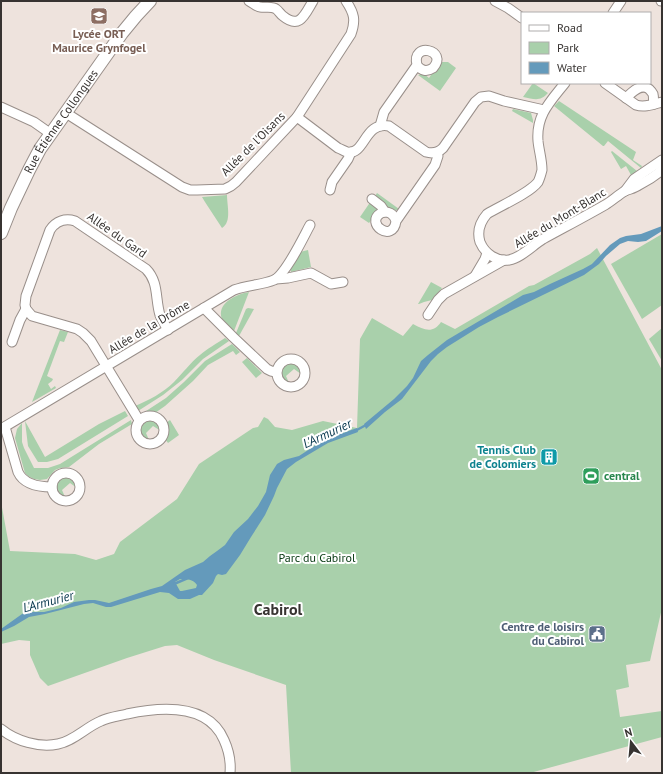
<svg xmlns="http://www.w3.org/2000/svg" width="663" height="774" font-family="'PT Sans',sans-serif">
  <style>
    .green { fill: #a9d0ab }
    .water { fill: #649abb; fill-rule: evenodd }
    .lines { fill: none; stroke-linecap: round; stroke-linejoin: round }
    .stream { stroke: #649abb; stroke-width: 2.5 }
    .minor-casing { stroke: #998f8a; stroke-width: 11 }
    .secondary-casing { stroke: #998f8a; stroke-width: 14 }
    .minor { stroke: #fff; stroke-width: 9 }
    .secondary { stroke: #fff; stroke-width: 12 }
    .labels { text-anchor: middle; stroke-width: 4; stroke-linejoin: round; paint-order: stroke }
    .education-label { font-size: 12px; font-weight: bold; fill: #785e54; stroke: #fff }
    .street-label { font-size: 12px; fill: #373331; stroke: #fff }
    .culture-label { font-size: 12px; font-weight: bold; fill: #0d838f; stroke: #fff; text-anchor: end }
    .leisure-label { font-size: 12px; font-weight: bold; fill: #27864d; stroke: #fff; text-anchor: start }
    .park-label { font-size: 12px; fill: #053710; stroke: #fff }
    .service-label { font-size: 12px; font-weight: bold; fill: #4e5e75; stroke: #fff; text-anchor: end }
    .water-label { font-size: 13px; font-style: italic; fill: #03334a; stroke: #fff }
    .district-label { font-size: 16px; font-weight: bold; fill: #373331; stroke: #fff }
  </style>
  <rect width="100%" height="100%" fill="#eee3dd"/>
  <g class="green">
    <path d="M440,62h8l8,6 -16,23 -22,-16 6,-1 5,4z"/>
    <path d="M533,83l15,10c-8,9 -14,6 -25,4z"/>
    <path d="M559,101l77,51 -3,8 9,6 -1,2 -33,-27 -4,5h-1l-49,-40z"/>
    <path d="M513,109l18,4 2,7v3l-21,-12z"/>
    <path d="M612,151l25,20 -6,4 -5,-9 -5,3 -10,-17z"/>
    <path d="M377,193l22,16 -7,3 -18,-14z"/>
    <path d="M227,195c0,11 5,27 -5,33l-17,-26 -3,-5z"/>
    <path d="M371,201l9,7 -11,15 -9,-6z"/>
    <path d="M662,234v71l-20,14 -31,-55z"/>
    <path d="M597,248l65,122v238l-12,53 -24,4 3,22 -13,3 4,27 42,-6v26l-132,36h-239l-5,-88 -72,-25 -37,-15 -12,1 -38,12 -79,28 -8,-8 -10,-23v-14l-11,-1 -18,4v-142l9,49 65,3 21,6 18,-6 6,-12 57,-43 22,-35 54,-36 5,-1 6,-10 4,2 7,8 17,3 31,-9 34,7 3,-89 12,-21 31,18 10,-12c11,6 20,10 28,-2l14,7 74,-43 5,-1 56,-31z"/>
    <path d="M308,250l3,17 -20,5 -1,-4 10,-16z"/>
    <path d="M431,282l11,6 -10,12 -8,2 -5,2h-1z"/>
    <path d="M249,292l-15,39c-4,-4 -10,-8 -12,-12 -6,-16 15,-25 27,-27z"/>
    <path d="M248,308l6,1 -15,27 -3,-3 10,-24z"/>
    <path d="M662,328v33l-13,-22z"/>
    <path d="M60,330l8,2 -4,10 -4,-1 -13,35 6,3 -1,2 -4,3 3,5 4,-3 1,2 -24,14z"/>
    <path d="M225,338l4,3 -26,18 -21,21 -19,15 -25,16 -3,-5c14,-6 28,-13 39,-24 9,-9 16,-19 26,-27 7,-6 17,-12 25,-17z"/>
    <path d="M232,344l8,8 -4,3 -3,-4 -25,14 -15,16 -28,25 -10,7 -4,-1 -8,1 23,-15 18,-16 21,-21z"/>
    <path d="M247,358l15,15 -6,5 -14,-16z"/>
    <path d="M288,363c8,-1 12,3 13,11l-7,-5 -8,7 3,7c-11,-3 -12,-15 -1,-20z"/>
    <path d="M125,411l3,5 -70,43 -11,3h-9l-10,-16 -3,-25 20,36 54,-33z"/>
    <path d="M147,419c9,0 13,4 14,12l-8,-5 -7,7 3,7c-12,-4 -13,-16 -2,-21z"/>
    <path d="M131,420l1,4 -33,20 -30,23 -9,1 -5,2 -8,9 -7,1 -6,-1 -6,-3 -3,-3 -10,-35 2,-9 5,-6v19l2,6 10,20h14l12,-4z"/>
    <path d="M170,420l9,15 -11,8 -3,-4 2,-8 -1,-8z"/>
    <path d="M64,476c8,0 12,4 13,12l-7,-5 -8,7 3,7c-11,-4 -12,-15 -1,-21z"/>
  </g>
  <g class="water">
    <path d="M662,226v5l-16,10 -8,1 -10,-1 -8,3 -14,12 -7,8 -15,11 -86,42 -19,10 -32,20 -9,7 -7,7 -29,38 -17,13 -19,17 -2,-5 30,-25 13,-13 6,-8 8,-17 7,-6 19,-15 76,-45 11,-3 16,-8 33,-15 9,-5 18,-19 10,-7 6,-2 15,-2z"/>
    <path d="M357,428l1,4 -30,11 -32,19 -9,7 -10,19 -3,8 -9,19 -14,22 -11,18 -14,19 -4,1 -4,-1 -2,2 -3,7 -11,12h-3l-9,4h-12l-9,-6 -9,-1 -49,15h-5l-13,-4 -9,1 -39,10 -16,3 -15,9 -13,6v-3l21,-15 7,-2h15l17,-4 13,-6 15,-2h6l14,3 42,-14 11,-3 23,-16 18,-8 7,-6 7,-5 8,-6 9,-13 14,-13 10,-13 8,-14 4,-17 7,-11 7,-4 15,-4 20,-13 10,-5zM180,579c7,0 13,0 17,6l-1,3 -14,3h-2l-5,-9z"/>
  </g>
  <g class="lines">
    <g class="stream">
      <path d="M355,431l11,-6"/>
      <path d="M174,584l14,-6"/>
    </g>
    <defs>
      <g id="minor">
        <path d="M249,1c4,2 8,6 11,6 6,1 12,-1 16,2 3,2 4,5 7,7 17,14 22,-2 30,-15"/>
        <path d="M495,1l13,7 14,10"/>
        <path d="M661,1h1"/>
        <path d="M613,13l8,-12"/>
        <path d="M565,83c-15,19 -29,32 -27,58 1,10 4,19 4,29 -1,4 -2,8 -4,12 -8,11 -38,24 -51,32 -7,8 -10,18 -7,28 5,12 17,20 29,18 12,-2 24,-15 34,-21 20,-11 41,-22 62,-34 7,-4 13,-10 20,-14 5,-2 10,-3 14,-6 8,-4 16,-9 23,-15"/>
        <path d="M605,83l31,22c9,3 18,-1 26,-3"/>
        <path d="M626,98c6,-6 15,-15 23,-9 2,2 3,3 4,5 1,4 0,7 1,10"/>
        <path d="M1,107l33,15 17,12"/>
        <path d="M66,113l116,74 8,3h7l28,-1 6,-3 5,-4 61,-65 54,-83c5,-14 3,-21 -5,-33"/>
        <path d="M297,117l41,31c3,1 6,3 9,4 18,4 17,-31 42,-26l37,26c7,2 12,1 17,-4l32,-46 6,-5 8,-1 15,5 40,9"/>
        <path d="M380,126l4,-14 33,-47c-6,-24 32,-15 16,3 -6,4 -12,3 -16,-3"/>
        <path d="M330,190l2,-8 16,-23 3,-7"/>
        <path d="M625,191l9,-12 28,-19"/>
        <path d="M372,199l9,7 4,6"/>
        <path d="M396,221c-2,-7 -8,-11 -15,-8 -17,10 12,31 15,8l39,-56 3,-9 -1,-4"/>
        <path d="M475,276l10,-17 2,-6"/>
        <path d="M276,279l12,-1 23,-5 20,11 12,-2"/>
        <path d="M204,308l29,29 34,32 4,2 5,1"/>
        <path d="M428,315l10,-15 6,-6 60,-34"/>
        <path d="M12,342l8,-22 6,-11"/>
        <circle cx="291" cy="373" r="14"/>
        <circle cx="150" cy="430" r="14"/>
        <path d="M139,420l-48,-79 -8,-8 -6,-4 -45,-13 -6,-7 -1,-4 1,-9 24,-66c6,-9 15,-12 25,-9l71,48c13,13 9,30 14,46 2,5 5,10 8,15"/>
        <path d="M5,427l13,45c6,13 22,15 34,15"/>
        <path d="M1,429l233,-139c13,-5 28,-5 40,-10 12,-6 29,-42 36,-55"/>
        <circle cx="66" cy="487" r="14"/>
        <path d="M1,729c15,12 38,19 57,15 16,-3 28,-17 43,-23 8,-4 18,-5 26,-7 33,-7 81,-11 97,26 5,11 7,22 6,33"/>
      </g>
      <g id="secondary">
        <path id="s1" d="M1,233l10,-25 18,-38 11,-21 82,-116 14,-17 14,-15"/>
      </g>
    </defs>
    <use href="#minor" class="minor-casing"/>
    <use href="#secondary" class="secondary-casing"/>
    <use href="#minor" class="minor"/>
    <use href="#secondary" class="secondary"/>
  </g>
  <defs>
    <symbol id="school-square" viewBox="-11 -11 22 22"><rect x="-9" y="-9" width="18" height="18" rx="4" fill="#8d6e63" stroke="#fff"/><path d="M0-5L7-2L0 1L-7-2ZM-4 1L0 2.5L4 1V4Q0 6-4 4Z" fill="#fff"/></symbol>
    <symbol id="building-square" viewBox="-11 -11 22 22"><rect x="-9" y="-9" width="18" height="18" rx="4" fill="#0f9aa8" stroke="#fff"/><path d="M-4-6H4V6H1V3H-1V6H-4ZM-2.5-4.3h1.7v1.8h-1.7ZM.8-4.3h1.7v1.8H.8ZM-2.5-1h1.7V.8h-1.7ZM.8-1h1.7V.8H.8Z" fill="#fff"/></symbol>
    <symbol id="stadium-square" viewBox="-11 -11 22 22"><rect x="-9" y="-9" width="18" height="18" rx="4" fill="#2e9e5b" stroke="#fff"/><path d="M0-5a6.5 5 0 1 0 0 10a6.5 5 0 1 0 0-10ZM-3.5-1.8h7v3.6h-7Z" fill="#fff"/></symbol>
    <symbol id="civic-square" viewBox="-11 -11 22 22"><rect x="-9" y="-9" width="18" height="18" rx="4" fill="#5c6f8a" stroke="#fff"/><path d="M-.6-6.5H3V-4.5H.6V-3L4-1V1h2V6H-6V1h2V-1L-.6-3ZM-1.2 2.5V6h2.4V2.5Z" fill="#fff"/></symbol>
  </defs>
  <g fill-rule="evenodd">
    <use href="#school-square" x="89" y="6" width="20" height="20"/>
    <use href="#building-square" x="539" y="447" width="20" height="20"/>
    <use href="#stadium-square" x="581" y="466" width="20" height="20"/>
    <use href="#civic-square" x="587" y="624" width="20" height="20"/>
  </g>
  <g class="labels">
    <g class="education-label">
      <text x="99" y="38">Lycée ORT<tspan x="99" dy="14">Maurice Grynfogel</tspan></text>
    </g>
    <g class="street-label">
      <text dy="4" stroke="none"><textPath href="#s1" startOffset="127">Rue Étienne Collongues</textPath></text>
      <text transform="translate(253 144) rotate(-45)" y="4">Allée de l'Oisans</text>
      <text transform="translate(560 218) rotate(-31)" y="4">Allée du Mont-Blanc</text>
      <text transform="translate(117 235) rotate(35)" y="4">Allée du Gard</text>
      <text transform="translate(149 327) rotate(-31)" y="4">Allée de la Drôme</text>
    </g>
    <g class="culture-label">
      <text x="536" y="454">Tennis Club<tspan x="536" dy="14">de Colomiers</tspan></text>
    </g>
    <g class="leisure-label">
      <text x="604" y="480">central</text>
    </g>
    <g class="park-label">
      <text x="317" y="562">Parc du Cabirol</text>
    </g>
    <g class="service-label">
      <text x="584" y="631">Centre de loisirs<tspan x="584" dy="14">du Cabirol</tspan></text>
    </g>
    <g class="water-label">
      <text transform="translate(327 433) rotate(-25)" y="5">L'Armurier</text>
      <text transform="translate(48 601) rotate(-15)" y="5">L'Armurier</text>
    </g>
    <g class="district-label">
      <text x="278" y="615">Cabirol</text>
    </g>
  </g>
  <rect width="663" height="774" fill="none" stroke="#373331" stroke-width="4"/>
  <rect x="521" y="12" width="130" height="72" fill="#ffffff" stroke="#afadad"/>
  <rect x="529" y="25" width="20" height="6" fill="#ffffff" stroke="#afadad"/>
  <text x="557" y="32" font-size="12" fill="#373331">Road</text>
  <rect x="529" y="42" width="20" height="12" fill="#a9d0ab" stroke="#afadad"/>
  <text x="557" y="52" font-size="12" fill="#373331">Park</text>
  <rect x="529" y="62" width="20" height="12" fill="#649abb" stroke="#afadad"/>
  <text x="557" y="72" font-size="12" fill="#373331">Water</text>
  <g transform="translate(631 742) rotate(344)" stroke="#ffffff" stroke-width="3" paint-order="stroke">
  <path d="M0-3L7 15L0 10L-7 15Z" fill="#373331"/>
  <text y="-6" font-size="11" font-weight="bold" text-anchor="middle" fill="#373331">N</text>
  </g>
</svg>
